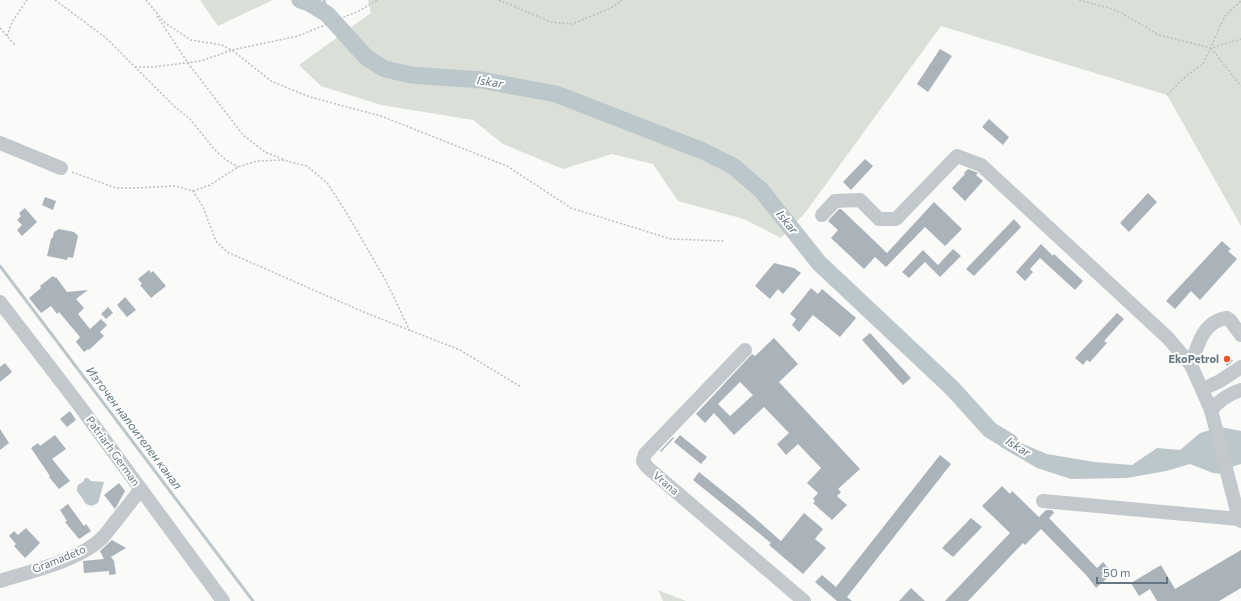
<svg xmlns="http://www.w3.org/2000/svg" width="1241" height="601" font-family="Commissioner,sans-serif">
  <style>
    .green { fill: #dadfd7 }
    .water { fill: #bbc7cb }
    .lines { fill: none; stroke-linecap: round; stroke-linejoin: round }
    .stream { stroke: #bbc7cb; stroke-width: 3 }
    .river { stroke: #bbc7cb; stroke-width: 17 }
    .building { fill: #aab3b9; fill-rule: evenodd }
    .path { stroke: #bbbfc2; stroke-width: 1.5; stroke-dasharray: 2 2; stroke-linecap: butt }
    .minor { stroke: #c3c8cc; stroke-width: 14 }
    .poi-dot { fill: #e4572e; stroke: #fff; stroke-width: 1.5 }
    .labels { text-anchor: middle; stroke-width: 4; stroke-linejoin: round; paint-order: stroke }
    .poi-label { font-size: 11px; font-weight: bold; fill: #657683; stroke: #fff; text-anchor: end }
    .street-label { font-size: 11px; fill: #657683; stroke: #fff }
    .water-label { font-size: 12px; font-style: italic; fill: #60757c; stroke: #fff }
  </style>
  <rect width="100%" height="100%" fill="#fafaf8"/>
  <g class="green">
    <path d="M200,0h73l-55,26z"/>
    <path d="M368,0h873v226l-74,-131 -226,-69 -136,187 -24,25 -37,-19 -66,-18 -25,-37 -41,-10 -49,15 -60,-25 -30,-24 -92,-15 -60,-19 -22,-21 72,-52z"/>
    <path d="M658,590l28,11h-23z"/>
  </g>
  <g class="water">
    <path d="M1221,427l20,4v33l-7,2 -12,8 -9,-1 -23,-9 -24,7 -39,7 -56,1 -34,-11 -36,-21 -11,-17 57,24 47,8 38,3 25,-17 23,2 20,-17z"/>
    <path d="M85,478h3l3,3 13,1 -6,21 -6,3 -6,-2c-2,-2 -2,-4 -4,-6 -3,-5 -7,-6 -4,-13l5,-3z"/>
  </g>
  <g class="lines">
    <g class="stream">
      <path d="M324,0l3,14"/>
      <path d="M0,266l253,335"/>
    </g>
    <path class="river" d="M300,0l9,3 18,11 40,44 18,11 26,6 70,5 75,14 147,57 30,15 28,24 58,73 133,125 38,42 20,12"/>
  </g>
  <g class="building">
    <path d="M940,49l12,7 -24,36 -11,-8z"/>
    <path d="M989,119l20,18 -6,8 -21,-18z"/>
    <path d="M865,159l8,7 -22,24 -8,-8z"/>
    <path d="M968,169l8,3 2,1 -2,2 7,6 -18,20 -13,-13 13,-14 -1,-1z"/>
    <path d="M1148,193l9,9 -28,30 -9,-9z"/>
    <path d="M45,197l11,4 -3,9 -11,-5z"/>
    <path d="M934,202l28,27 -17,17 -20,-19 -39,40 -11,-10 -11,12 -33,-31 7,-8 -10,-9 11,-12h2l46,44z"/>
    <path d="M25,208l12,14 -15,14 -5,-6 5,-5 -5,-5 4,-4 -2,-3z"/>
    <path d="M1014,219l7,8 -47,49 -8,-7z"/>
    <path d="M59,229l15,3 4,4 -5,22 -5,-1 -1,3 -20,-4 4,-17 2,-2 1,-5z"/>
    <path d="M1222,241l9,8 -3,2 9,8 -37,41 -9,-9 -16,18 -9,-8z"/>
    <path d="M1041,244l12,12 1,-2 29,27 -8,9 -35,-32 -10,11 3,3 -8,9 -9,-9z"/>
    <path d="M953,249l8,7 -21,21 -15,-15 -16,16 -7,-6 21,-22 15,15z"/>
    <path d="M774,263l20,5 7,5 -18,21 -5,-5 -8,10 -15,-13z"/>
    <path d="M149,270l2,3 2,-2 13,15 -15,12 -11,-13 2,-1 -4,-5z"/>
    <path d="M53,276l2,2 1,-1 11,15 21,-2 -12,9 8,9 -6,6 12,15 11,-10 6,6 -7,7 4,4 -15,14 -1,-1 -4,3 -8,-10 4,-5 -21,-25 -2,2 -6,-8 -10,7 -12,-15 12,-10 -1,-2z"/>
    <path d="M811,288l7,6 4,-5 34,29 -16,19 -27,-22 -14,17 -7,-7 4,-6 -6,-5z"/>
    <path d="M125,297l11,13 -9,7 -10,-12z"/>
    <path d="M108,307l5,6 -7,6 -5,-5z"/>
    <path d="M1117,313l7,6 -20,22 3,2 -17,19 -3,-2 -4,5 -8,-7z"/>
    <path d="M870,333l41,45 -8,7 -41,-45z"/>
    <path d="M774,338l24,26 -19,18 81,87 -22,20 3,3 -4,4 10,9 -15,15 -19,-17 2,-2 -2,-2 5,-6 -11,-10 14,-15 -23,-24 -12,11 -9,-11 12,-11 -25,-26 -30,28 -20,-22 -9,10 -9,-9 56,-60 3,2zM740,382l13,13 -23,21 -12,-12z"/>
    <path d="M1229,355l4,6 -6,5 -4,-6z"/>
    <path d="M5,363l7,9 -12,10v-15z"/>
    <path d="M70,411l6,9 -9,7 -7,-8z"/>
    <path d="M0,429l9,14 -9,7z"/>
    <path d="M55,435l11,14 -14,10 18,22 -11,8 -10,-12 1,-1 -19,-28 7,-5 2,3z"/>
    <path d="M680,435l27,22 -6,7 -27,-22z"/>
    <path d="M673,437l1,1 -13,14 -1,-1z"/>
    <path d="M940,455l11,9 -104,133 5,4h-15l-22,-19 7,-7 14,12z"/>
    <path d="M699,472l42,34 40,35 23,-28 19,16 -8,10 11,9 -23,26 -34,-29 2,-2 -78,-63z"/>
    <path d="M119,483l6,8 -10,18 -11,-14z"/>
    <path d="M1002,486l8,8 2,-3 27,26 7,-7h6l2,3 -5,5 48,50 6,-6 10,11 -17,15 -9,-12 -46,-47 -16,16 -2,-2 -55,58h-23l65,-68 -28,-27z"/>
    <path d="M68,504l16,22 2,-2 5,7 -12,8 -14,-17 2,-1 -7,-11z"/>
    <path d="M971,518l11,9 -29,30 -11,-9z"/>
    <path d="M26,528l14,15 -15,15 -11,-12 2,-2 -7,-8 5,-5 4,4z"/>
    <path d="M112,540l14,8 -15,9 3,4 2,13 -7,1v-4l-25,2 -1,-12 21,-2 -4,-8z"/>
    <path d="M1241,550v38l-22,13h-62l-7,-12 -11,7 -8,-13 30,-18 14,24z"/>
    <path d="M911,588l14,13h-26z"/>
  </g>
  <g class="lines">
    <g class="path">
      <path d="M55,0l50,37 70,70 15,12 24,30 12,11 12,7"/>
      <path d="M146,0l19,23 26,17 31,5 10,5 66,-14 61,-25 18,-11"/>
      <path d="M499,0l52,22 21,2 39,-16 11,-8"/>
      <path d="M1079,0l37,10 43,25 52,13 30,-9"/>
      <path d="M157,16l31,47 55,72 22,17 20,8"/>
      <path d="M0,28l15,17"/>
      <path d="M7,36l5,-14 15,-22"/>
      <path d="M1211,48l30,38"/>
      <path d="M135,67h18l48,-6 31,-11 39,31 39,16 71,19 126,50 64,42 100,31 53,2"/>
      <path d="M1167,95l19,-19 17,-12 22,-48 16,-15"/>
      <path d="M72,172l44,16h20l39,-2 18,5 10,16 13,34 11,11 139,61 94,37 61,37"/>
      <path d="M193,191l17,-6 28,-18 19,-6 25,-1 25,6 21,18 21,33 37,64 24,50"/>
    </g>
    <g class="minor">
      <path d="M0,143l61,25"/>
      <path d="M822,215l13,-14 25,-1 19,19h17l61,-63 24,9 187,173 23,27 20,45 28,109 2,2"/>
      <path d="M0,302l76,99 147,200"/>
      <path d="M745,350l-100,104 -2,7 4,6 157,134"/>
      <path d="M1191,365c6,-19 12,-44 36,-47l3,2 11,15"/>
      <path d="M1203,389l17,-8 21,-14"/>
      <path d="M1211,410c9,-10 17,-16 30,-20"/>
      <path d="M1043,501l196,18"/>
      <path d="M0,581c31,-10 82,-21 104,-45l37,-47"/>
    </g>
  </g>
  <circle class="poi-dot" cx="1227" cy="359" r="4"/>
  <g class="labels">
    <g class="poi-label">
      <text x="1219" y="363">EkoPetrol</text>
    </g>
    <g class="street-label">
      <text transform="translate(113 451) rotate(54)" y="4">Patriarh German</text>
      <text transform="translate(666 483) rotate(40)" y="4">Vrana</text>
      <text transform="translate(59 559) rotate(-22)" y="4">Gramadeto</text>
    </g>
    <g class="water-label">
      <text transform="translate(490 82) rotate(9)" y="4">Iskar</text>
      <text transform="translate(787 222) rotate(51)" y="4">Iskar</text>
      <text transform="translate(134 428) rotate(53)" y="4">Източен напоителен канал</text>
      <text transform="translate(1018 447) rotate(32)" y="4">Iskar</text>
    </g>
  </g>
  <path d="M1097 577v6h70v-6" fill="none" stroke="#657683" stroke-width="2"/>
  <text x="1103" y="577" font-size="12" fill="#657683" stroke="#ffffff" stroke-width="3" paint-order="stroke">50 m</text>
</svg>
